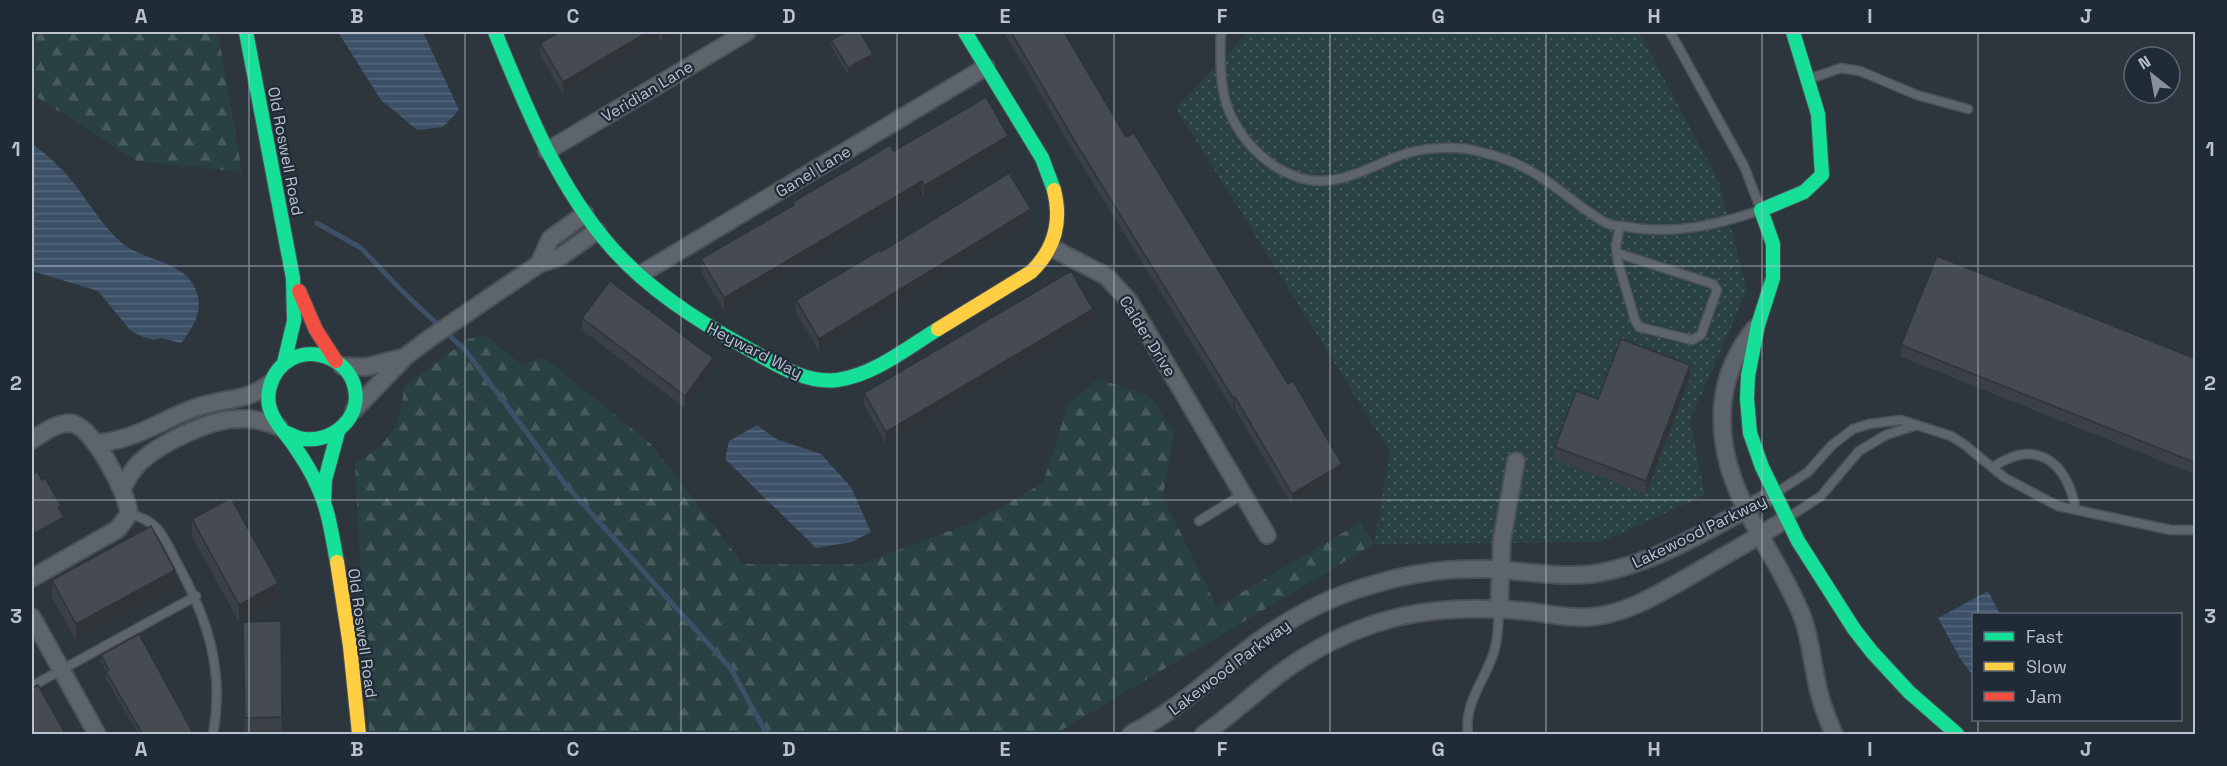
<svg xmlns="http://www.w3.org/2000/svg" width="2227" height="766" font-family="'Space Grotesk',sans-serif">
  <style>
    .grass { fill: url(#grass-dots) }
    .forest { fill: url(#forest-firs) }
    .water { fill: url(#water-rules) }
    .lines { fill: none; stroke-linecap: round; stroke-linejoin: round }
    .stream { stroke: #3c5068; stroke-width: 5 }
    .lane-casing { stroke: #4c5157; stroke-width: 11 }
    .street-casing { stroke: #4c5157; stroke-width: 20 }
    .fast-casing { stroke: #4c5157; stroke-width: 16 }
    .slow-casing { stroke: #4c5157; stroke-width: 16 }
    .jam-casing { stroke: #4c5157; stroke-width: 16 }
    .lane { stroke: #5e646b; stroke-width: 8 }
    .street { stroke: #5e646b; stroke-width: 16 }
    .fast { stroke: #16e098; stroke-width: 14 }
    .slow { stroke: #ffcf43; stroke-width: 14 }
    .jam { stroke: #f24e42; stroke-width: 14 }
    .wall { fill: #3b4046 }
    .shaded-wall { fill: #303439 }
    .building { fill: #454b51; stroke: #303439; stroke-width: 1.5 }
    .grid { fill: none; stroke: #b9c2cd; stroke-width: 1.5; stroke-opacity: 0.55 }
    .labels { text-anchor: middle; stroke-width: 4.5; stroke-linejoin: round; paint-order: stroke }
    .street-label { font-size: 16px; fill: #b9c2cd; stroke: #202b38 }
    .neatline { fill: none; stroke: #b9c2cd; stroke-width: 2 }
    .grid-label { font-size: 20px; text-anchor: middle; font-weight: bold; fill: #b9c2cd }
  </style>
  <defs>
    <pattern id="grass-dots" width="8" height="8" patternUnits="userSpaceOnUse" patternTransform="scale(1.5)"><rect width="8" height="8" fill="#2a4143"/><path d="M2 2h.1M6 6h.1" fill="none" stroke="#475b5d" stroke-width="1.8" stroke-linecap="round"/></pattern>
    <pattern id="forest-firs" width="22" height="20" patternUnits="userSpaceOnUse" patternTransform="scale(1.5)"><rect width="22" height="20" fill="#2a4143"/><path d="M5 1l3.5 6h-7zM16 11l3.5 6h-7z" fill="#475b5d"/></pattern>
    <pattern id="water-rules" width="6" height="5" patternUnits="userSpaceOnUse" patternTransform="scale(1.5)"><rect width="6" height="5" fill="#3c5068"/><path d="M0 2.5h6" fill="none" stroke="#56687c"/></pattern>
  </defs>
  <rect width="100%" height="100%" fill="#2d353d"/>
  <path class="grass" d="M1248,32h391l80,150 28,108 -57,131 15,74 -103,47 -228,2 16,-92 -214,-344z"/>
  <g class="forest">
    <path d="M32,32h186l24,140 -105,-11 -105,-67z"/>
    <path d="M485,335l36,29 23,-6 107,86 92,120h118l115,-43 67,-38 25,-79 30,-25 52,17 24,37 -11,64 54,110 144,-85 13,22 -319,190h-686l-14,-270c35,-22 45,-36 49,-77l64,-48z"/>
  </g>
  <g class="water">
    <path d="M338,32h85l36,78 -16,17 -26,3 -36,-30z"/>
    <path d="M32,144c16,11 34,28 46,45 14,18 26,39 44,54 20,17 56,17 71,41 13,22 2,41 -12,59l-20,-5 -6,2 -12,-3 -12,-6 -33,-40 -66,-20z"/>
    <path d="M757,425l19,14 45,15 30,33 20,45 -19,10 -36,6 -91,-89 4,-18z"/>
    <path d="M1988,591l12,23h-26l-1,62 -12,-16 -23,-42z"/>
  </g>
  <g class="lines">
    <path class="stream" d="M317,223l44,25 40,42 65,61 100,134 165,184 36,65"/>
    <defs>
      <g id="lane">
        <path d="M1221,32c-1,19 -1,39 2,58 8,49 59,98 109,90 22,-3 44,-15 64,-23 25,-10 59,-12 85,-5 21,5 40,12 58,24 23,14 43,34 67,47 6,3 15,3 22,4 46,8 89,-2 133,-17l-17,-44 -74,-134"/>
        <path d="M1809,79l32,-11 19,3 57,24 51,14"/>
        <path d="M1617,253l96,31 4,6 -16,45 -9,5 -53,-13 -4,-7 -17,-58 -2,-16 4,-20"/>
        <path d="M1993,467c45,-30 74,-4 83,43"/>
        <path d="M1776,493l32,-21 24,-27 21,-16 16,-5 32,-4 50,16 14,9 40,33 53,28 113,24h25"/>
        <path d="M129,514c29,6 35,23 47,47 31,56 49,109 37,173"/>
        <path d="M1789,517l32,-21 38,-45 27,-16 28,-9"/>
        <path d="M1199,521l44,-27"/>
        <path d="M32,686l164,-90"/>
        <path d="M1468,734c-4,-28 13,-49 23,-74 7,-16 7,-33 8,-51"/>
      </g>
      <g id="street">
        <path d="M547,151l200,-119"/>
        <path d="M1052,248l54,28 23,25 138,234"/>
        <path d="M539,264l11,-25 35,-25"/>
        <path d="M641,274l345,-207"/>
        <path d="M1755,328c-17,21 -29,47 -32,74 -9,85 50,141 79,214 8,21 10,45 15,67 3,18 10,35 17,51"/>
        <path d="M342,366l24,1 35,-9"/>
        <path d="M354,410l51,-53 25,-19 109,-74 21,-7 37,-26"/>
        <path d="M32,440c11,-7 24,-17 38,-17 22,1 58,71 59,91l-11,15 -86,49"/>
        <path d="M95,443c37,-1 66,-23 100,-35 25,-10 52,-6 74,-24"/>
        <path d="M122,489c5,-10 10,-19 18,-27 21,-19 70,-43 98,-43 15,-1 27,2 41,8"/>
        <path d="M1499,609l3,-70 14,-78"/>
        <path d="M32,617l65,117"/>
        <path d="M1131,734c49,-25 87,-64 132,-96 31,-22 67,-41 105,-52 37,-12 77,-18 116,-17 36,1 71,9 108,5 63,-9 126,-50 182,-80"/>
        <path d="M1204,734c26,-18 49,-40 74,-59 32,-24 70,-44 109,-55 45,-13 92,-13 139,-9 21,2 42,8 63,6 40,-3 74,-26 108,-45 30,-18 60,-34 89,-53"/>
      </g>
      <g id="fast">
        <path d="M246,32l47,246 1,43 -10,42"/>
        <path d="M495,32c31,75 61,152 116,215 37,42 85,73 134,100 27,15 59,37 92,33 37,-5 70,-32 101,-51"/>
        <path d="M965,32l77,126 12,32"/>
        <path d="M1793,32l25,82 4,61 -18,17 -43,18 12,34v34l-15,47 -10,51 -1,23 3,34 12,34 36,74 56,88 18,23 37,40 48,42"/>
        <path d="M284,432c7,2 14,7 21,7 28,3 56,-21 50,-50 -5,-28 -39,-43 -64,-30 -21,12 -29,39 -17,59 6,11 15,19 21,29 9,13 17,26 23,40 11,24 14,49 19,75"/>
        <path d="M324,502l1,-22 13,-48"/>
      </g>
      <g id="slow">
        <path d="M938,329l93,-57c24,-23 31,-50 23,-82"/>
        <path d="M337,562l13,84 9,88"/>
      </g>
      <path id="jam" d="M299,291l17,39 20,31"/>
    </defs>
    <use href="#lane" class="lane-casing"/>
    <use href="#street" class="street-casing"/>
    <use href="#fast" class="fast-casing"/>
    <use href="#slow" class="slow-casing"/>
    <use href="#jam" class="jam-casing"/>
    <use href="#lane" class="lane"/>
    <use href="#street" class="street"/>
    <use href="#fast" class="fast"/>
    <use href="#slow" class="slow"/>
    <use href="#jam" class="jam"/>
  </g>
  <g class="wall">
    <path d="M560,32h122l-20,11 -3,-6 -96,57 -23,-39v-12z"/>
    <path d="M1004,32h60l62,105 216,339 -50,30 -57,-97 -2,1 -159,-258z"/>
    <path d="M831,40l42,20 -25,15 -17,-29z"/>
    <path d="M1008,148l-84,50 -2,-5 -198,118 -23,-39v-13l92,-53v-4l101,-51z"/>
    <path d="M1031,221l-212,130 -23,-39v-12l85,-48z"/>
    <path d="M582,318l131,52 -28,38 -103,-78z"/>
    <path d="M1093,321l-207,123 -22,-39v-12z"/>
    <path d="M1901,345l295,14v116l-295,-118z"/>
    <path d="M1690,377l-44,117 -91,-34v-13l43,-48z"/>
    <path d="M192,519l86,81 -39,22 -47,-86z"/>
    <path d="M52,580l123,8 -99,53 -24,-44z"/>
    <path d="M281,621l1,113 -37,1 -2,-113z"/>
    <path d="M101,655l93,80h-55l-33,-56v-7h1l-6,-10z"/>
  </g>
  <g class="shaded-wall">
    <path d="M648,32h11v5l-96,57v-12z"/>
    <path d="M662,32h20l-20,11z"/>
    <path d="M873,54v6l-25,15v-7z"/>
    <path d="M1008,136v12l-84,50v-12z"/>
    <path d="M922,181v12l-198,118v-13z"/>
    <path d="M1031,209v12l-212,130v-12z"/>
    <path d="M1093,309v12l-207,123v-12z"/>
    <path d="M713,358v12l-28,38v-12z"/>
    <path d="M1690,365v12l-44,117v-13z"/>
    <path d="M1235,397v12l-2,1v-12z"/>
    <path d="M1342,464v12l-50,30v-12z"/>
    <path d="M64,517v3l-29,17v-4z"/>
    <path d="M175,570v18l-99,53v-17z"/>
    <path d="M278,583v17l-39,22v-17z"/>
  </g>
  <g class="building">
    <path d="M560,32h88l-85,50 -23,-39z"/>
    <path d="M846,32h14l13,22 -25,14 -17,-28z"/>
    <path d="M1011,32h53l62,105 8,-4 154,251 5,-3 49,83 -50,30 -57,-97 -2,1 -159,-258z"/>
    <path d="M986,97l22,39 -84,50 -2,-5 -198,117 -23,-39 93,-54 -1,-3 97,-57 4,6z"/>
    <path d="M1009,173l22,36 -212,130 -23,-39 84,-50 1,2z"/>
    <path d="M1937,256l259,103v104l-295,-118z"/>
    <path d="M1071,271l22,38 -207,123 -22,-39z"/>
    <path d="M610,281l103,77 -28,38 -103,-78z"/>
    <path d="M1621,339l69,26 -44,116 -91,-34 21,-56 22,8z"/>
    <path d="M37,471l5,9 3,-2 16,28 -3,1 6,10 -29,16 -3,-5v-54z"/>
    <path d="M231,498l47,85 -39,22 -47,-86z"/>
    <path d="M151,526l24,44 -99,54 -24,-44z"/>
    <path d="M281,621l1,96 -37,1 -2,-96z"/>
    <path d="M139,634l55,101h-51l-37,-63 3,-2 -8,-15z"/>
    <path d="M38,685l28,50h-34v-47z"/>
  </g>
  <path class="grid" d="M249,32v702M465,32v702M681,32v702M897,32v702M1114,32v702M1330,32v702M1546,32v702M1762,32v702M1978,32v582M32,266h2164M32,500h2164M1978,720v14"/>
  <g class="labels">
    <g class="street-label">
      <text transform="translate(647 91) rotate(-31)" y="6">Veridian Lane</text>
      <text transform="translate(286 151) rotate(79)" y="6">Old Roswell Road</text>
      <text transform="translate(813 171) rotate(-31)" y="6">Ganel Lane</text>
      <text transform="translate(1148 336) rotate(58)" y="6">Calder Drive</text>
      <text transform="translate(755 350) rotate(27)" y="6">Heyward Way</text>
      <text transform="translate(1699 531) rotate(-26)" y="6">Lakewood Parkway</text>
      <text transform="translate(363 633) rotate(82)" y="6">Old Roswell Road</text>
      <text transform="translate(1229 667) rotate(-37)" y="6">Lakewood Parkway</text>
    </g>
  </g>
  <rect width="2227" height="766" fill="none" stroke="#202b38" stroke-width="66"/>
  <rect x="1972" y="613" width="210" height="108" fill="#202b38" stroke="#5d6774" stroke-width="1.5"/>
  <rect x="1984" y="632" width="30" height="9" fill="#16e098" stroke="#5d6774" stroke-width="1.5"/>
  <text x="2026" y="643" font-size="18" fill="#b9c2cd">Fast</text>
  <rect x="1984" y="662" width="30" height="9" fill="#ffcf43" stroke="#5d6774" stroke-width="1.5"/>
  <text x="2026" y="673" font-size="18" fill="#b9c2cd">Slow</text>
  <rect x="1984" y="692" width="30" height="9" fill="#f24e42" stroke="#5d6774" stroke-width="1.5"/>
  <text x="2026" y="703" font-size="18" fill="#b9c2cd">Jam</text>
  <g transform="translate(2152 75) rotate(329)"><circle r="28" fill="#202b38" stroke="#5d6774" stroke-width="1.5"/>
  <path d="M0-4.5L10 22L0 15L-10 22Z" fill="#88919b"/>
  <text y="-9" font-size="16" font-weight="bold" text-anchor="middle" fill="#b9c2cd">N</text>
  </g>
  <rect x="33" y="33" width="2161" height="700" class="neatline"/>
  <g class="grid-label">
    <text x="141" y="23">A</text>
    <text x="357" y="23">B</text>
    <text x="573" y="23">C</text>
    <text x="789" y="23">D</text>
    <text x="1005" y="23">E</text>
    <text x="1222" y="23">F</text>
    <text x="1438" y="23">G</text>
    <text x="1654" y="23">H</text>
    <text x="1870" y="23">I</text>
    <text x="2086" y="23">J</text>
    <text x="16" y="156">1</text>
    <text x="2210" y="156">1</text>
    <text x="16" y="390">2</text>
    <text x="2210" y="390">2</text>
    <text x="16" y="623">3</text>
    <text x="2210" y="623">3</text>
    <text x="141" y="756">A</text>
    <text x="357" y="756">B</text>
    <text x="573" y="756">C</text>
    <text x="789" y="756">D</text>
    <text x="1005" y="756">E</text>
    <text x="1222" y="756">F</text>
    <text x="1438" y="756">G</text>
    <text x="1654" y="756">H</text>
    <text x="1870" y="756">I</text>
    <text x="2086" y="756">J</text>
  </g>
</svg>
